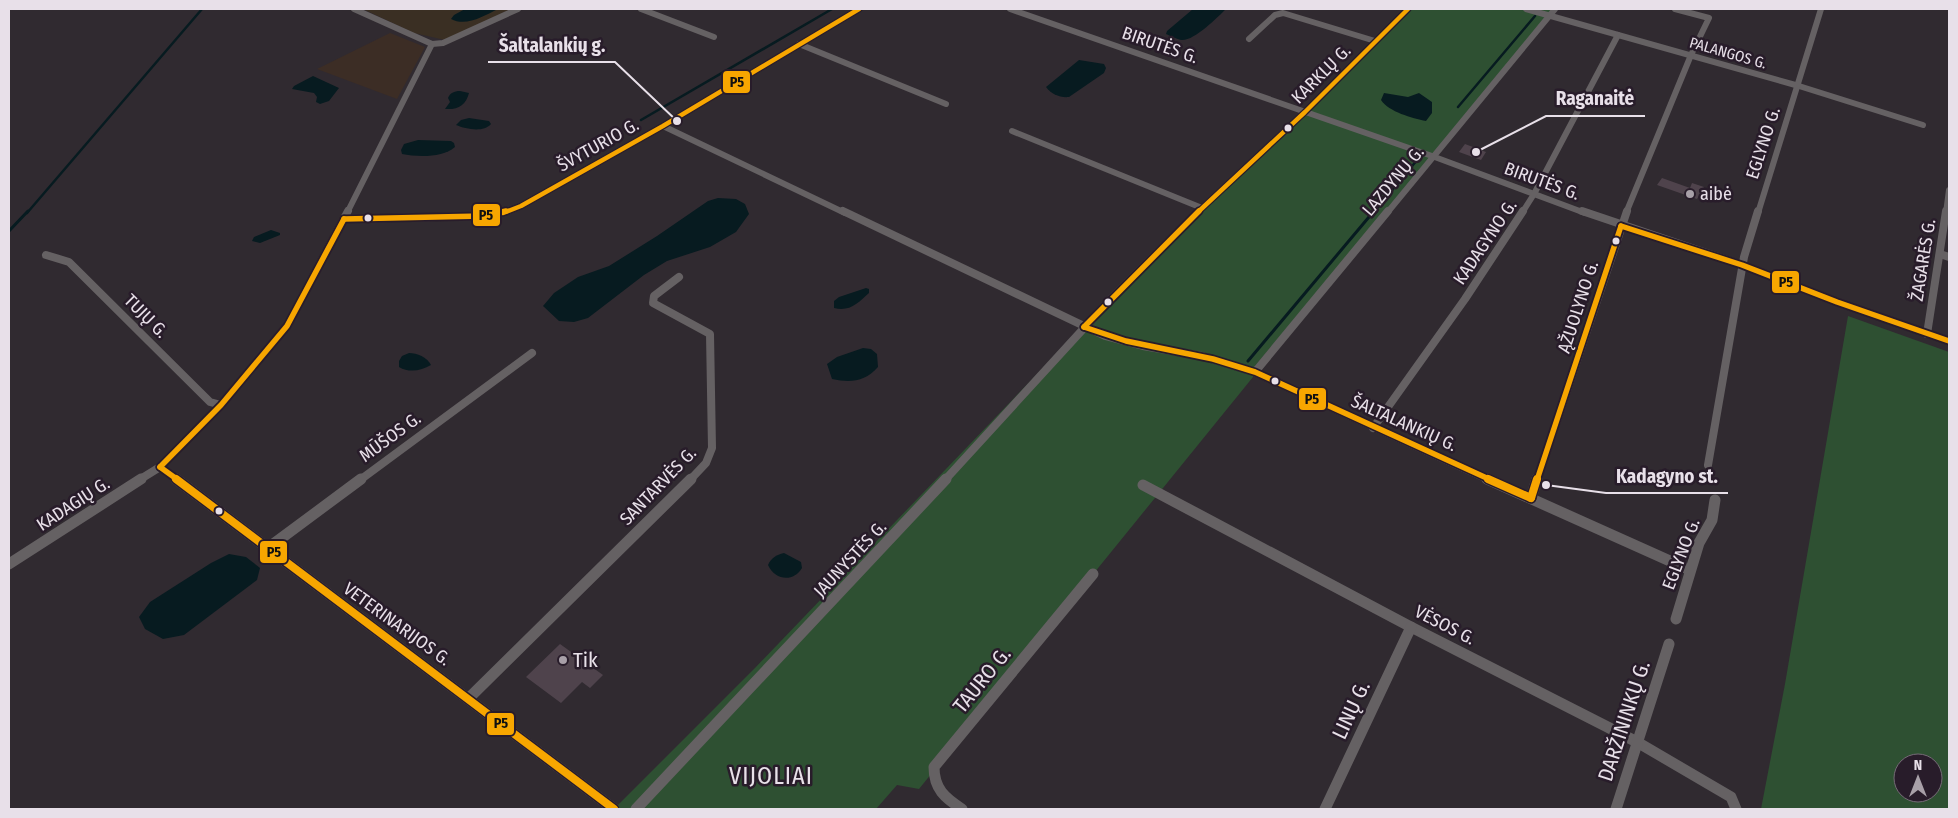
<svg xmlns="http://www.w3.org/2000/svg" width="1958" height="818" font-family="'Fira Sans Condensed',sans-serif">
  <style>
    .commercial { fill: #3c2d25 }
    .industrial { fill: #3a2f23 }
    .green { fill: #2e5032; fill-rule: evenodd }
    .water { fill: #071b20 }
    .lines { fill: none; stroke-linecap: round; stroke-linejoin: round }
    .stream-far1 { stroke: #071b20; stroke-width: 2.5 }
    .stream { stroke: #071b20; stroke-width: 3 }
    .building { fill: #4f434c }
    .minor-far2 { stroke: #656163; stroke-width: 6 }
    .minor-far1 { stroke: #656163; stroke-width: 8 }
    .minor { stroke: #656163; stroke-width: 11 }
    .bus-1-far2-casing { stroke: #281c2a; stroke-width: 7 }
    .bus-1-far1-casing { stroke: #281c2a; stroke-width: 9 }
    .bus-1-casing { stroke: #281c2a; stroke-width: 11 }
    .bus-1-far2 { stroke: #f7a600; stroke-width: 4.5 }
    .bus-1-far1 { stroke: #f7a600; stroke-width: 5.5 }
    .bus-1 { stroke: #f7a600; stroke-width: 8 }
    .bus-dot { fill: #e8e0e9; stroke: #281c2a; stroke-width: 2 }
    .poi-dot { fill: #a8a0a8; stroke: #281c2a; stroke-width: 2 }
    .labels { text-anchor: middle; stroke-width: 5; stroke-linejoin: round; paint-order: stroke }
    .far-street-label { font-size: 15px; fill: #e8e0e9; stroke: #281c2a }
    .street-label { font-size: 18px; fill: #e8e0e9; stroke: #281c2a }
    .poi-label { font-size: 18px; fill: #e8e0e9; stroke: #281c2a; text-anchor: start }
    .near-poi-label { font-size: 21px; fill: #e8e0e9; stroke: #281c2a; text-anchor: start }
    .near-street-label { font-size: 21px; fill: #e8e0e9; stroke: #281c2a }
    .near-quarter-label { font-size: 24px; letter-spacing: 1px; fill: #e8e0e9; stroke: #281c2a }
    .leader { fill: none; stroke: #e8e0e9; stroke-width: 2 }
    .callout-dot { fill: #e8e0e9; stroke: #281c2a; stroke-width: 2 }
    .callout-label { font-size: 19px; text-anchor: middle; font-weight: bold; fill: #e8e0e9; stroke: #281c2a; stroke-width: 5; stroke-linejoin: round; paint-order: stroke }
    .line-badge { stroke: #281c2a; stroke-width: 2 }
    .pale-badge-label { font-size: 14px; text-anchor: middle; font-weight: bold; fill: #111 }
  </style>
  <rect width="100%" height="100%" fill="#302a30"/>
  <path class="commercial" d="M390,33l35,14 -28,52 -80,-30z"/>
  <path class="industrial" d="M363,9h148l-66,31 -31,-7z"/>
  <g class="green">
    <path d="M1408,9h147l-300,357 -2,11 -334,412 -22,-4 -21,24h-262l141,-141 308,-321z"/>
    <path d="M1848,316l101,36v457h-188l24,-125zM1903,763h30v30h-30z"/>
  </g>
  <g class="water">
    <path d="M465,9h33c-14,7 -32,18 -47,10l3,-4z"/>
    <path d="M1193,9h33c-8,8 -33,33 -45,31 -4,-1 -10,-4 -15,-6l1,-3z"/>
    <path d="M1079,60l25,4 2,4 -2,5 -35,24c-9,1 -18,-3 -23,-10z"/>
    <path d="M313,76l26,12 -10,13 -9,3 -4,-2 1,-5 -3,-4 -22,-4 2,-3z"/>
    <path d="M460,91l9,2c-3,12 -11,17 -24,16l5,-7 -2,-4c2,-5 6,-7 12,-7z"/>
    <path d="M1384,93l24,4 11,-4 13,9v11l-6,8c-14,-3 -37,-9 -45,-21z"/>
    <path d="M469,118l20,3 2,3c-8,9 -25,5 -35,1l5,-5z"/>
    <path d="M418,140l33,1 3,2 1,4c-12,11 -38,10 -53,7l-1,-4 3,-6z"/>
    <path d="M718,198l18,1 9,5 4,10 -13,18 -26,15 -43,14 -23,14 -56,43 -14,4 -15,-1 -16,-15 11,-13 24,-16 31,-11 48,-30 51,-35z"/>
    <path d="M271,230l9,3v2l-20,8 -8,-2 2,-4z"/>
    <path d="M866,288l3,1v4c-11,10 -19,19 -35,15v-7l5,-4z"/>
    <path d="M863,348l8,1 6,5 1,13c-13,15 -28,16 -46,12l-5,-15 10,-7z"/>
    <path d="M409,353c8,0 18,4 22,12 -10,6 -22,8 -32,2v-6l3,-5z"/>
    <path d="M784,553l17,9 1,6c-8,14 -27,13 -34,-3 3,-7 8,-10 16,-12z"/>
    <path d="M229,554l17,3 14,11 -3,12 -73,55 -21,4 -18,-10 -6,-12 11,-15 61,-39z"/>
  </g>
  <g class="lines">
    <g class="stream-far1">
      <path d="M1458,107l77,-91"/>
      <path d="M641,120l191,-111"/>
      <path d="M27,213l175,-204"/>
      <path d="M1373,213l45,-54"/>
    </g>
    <g class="stream">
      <path d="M9,231l19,-20"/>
      <path d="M1248,361l126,-150"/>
    </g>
  </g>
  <g class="building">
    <path d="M1465,144l21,8 -5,8 -22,-8z"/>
    <path d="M1662,178l28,10 2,-5 12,4 -7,12 -40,-14z"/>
    <path d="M560,644l43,31 -13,13 -8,-6 -21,21 -35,-26z"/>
  </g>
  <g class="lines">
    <g class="minor-far2">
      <path d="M354,9l78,35 11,-1 75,-34"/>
      <path d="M641,9l73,28"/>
      <path d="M1010,9l422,147 153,57"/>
      <path d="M1526,9l273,77 124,39"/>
      <path d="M1249,39l26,-24 8,-2 92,28"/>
      <path d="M799,44l147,60"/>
      <path d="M663,126l182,87"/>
      <path d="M1012,131l190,77"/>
      <path d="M347,213l85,-169"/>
      <path d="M503,213l18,-7 142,-80 196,-117"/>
      <path d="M1197,213l108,-101 103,-103"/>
      <path d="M1387,213l168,-204"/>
      <path d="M1522,213l12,-19 84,-159"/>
      <path d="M1626,213l65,-158 18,-37 -34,-9"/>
      <path d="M1758,213l63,-204"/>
      <path d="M1946,213l3,-23"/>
    </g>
    <g class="minor-far1">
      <path d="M843,211l262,125 38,10 59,10 53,16 235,108"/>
      <path d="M1582,211l160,54 95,37 112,39"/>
      <path d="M344,219l139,-3 23,-5"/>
      <path d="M1940,254l9,3"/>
      <path d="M46,255l23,7 141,140 11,3"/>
      <path d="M679,277l-25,19 -1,7 57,31 2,114 -6,15 -16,17"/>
      <path d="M1927,334l19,-123"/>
      <path d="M1255,372l133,-161"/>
      <path d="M1373,428l92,-129 58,-88"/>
      <path d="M1708,465l36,-208 14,-46"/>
      <path d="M160,467l18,13"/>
      <path d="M139,480l21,-13 61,-62 66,-79 61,-115"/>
      <path d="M360,480l172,-127"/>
      <path d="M945,480l162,-177 92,-92"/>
      <path d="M1537,480l90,-269"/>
    </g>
    <g class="minor">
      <path d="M176,479l438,330"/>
      <path d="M1487,479l203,91"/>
      <path d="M1143,485l268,142 226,115 94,55 5,12"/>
      <path d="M1531,498l6,-19"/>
      <path d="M268,548l93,-69"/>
      <path d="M9,564l132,-85"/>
      <path d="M1676,619l23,-76 13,-23 3,-20"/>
      <path d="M469,698l222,-219"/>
      <path d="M636,809l310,-330"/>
      <path d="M962,809c-17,-11 -28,-20 -28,-42l159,-193"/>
      <path d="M1325,809l86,-182"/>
      <path d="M1616,809l53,-165"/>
    </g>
    <defs>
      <g id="bus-1-far2">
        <path d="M503,213l18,-7 142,-80 196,-117"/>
        <path d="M1197,213l108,-101 103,-103"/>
      </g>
      <g id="bus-1-far1">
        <path d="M344,219l139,-3 23,-5"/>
        <path d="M1621,226l121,39 95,37 112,39"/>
        <path d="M1084,327l42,14 87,18 42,13 236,108"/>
        <path d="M1084,327l115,-116"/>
        <path d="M160,467l18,13"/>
        <path d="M160,467l61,-62 66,-79 57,-107"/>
        <path d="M1537,480l84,-254"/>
      </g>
      <g id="bus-1">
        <path d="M176,479l438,330"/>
        <path d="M1488,479l43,19"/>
        <path d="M1531,498l6,-19"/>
      </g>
    </defs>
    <use href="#bus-1-far2" class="bus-1-far2-casing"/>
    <use href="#bus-1-far1" class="bus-1-far1-casing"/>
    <use href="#bus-1" class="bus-1-casing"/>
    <use href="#bus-1-far2" class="bus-1-far2"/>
    <use href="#bus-1-far1" class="bus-1-far1"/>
    <use href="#bus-1" class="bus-1"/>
  </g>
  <g class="bus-dot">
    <circle cx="1288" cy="128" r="4.5"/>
    <circle cx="368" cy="218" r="4.5"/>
    <circle cx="1616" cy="241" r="4.5"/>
    <circle cx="1108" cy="302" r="4.5"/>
    <circle cx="1275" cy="381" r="4.5"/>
    <circle cx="219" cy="511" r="4.5"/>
  </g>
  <g class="poi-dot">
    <circle cx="1690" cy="194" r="5"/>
    <circle cx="563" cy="660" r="5"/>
  </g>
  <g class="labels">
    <g class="far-street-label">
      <text transform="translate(1728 53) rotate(16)" y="5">PALANGOS G.</text>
    </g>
    <g class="street-label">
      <text transform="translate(1160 45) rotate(19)" y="6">BIRUTĖS G.</text>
      <text transform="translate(1321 74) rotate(-45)" y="6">KARKLŲ G.</text>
      <text transform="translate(1763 143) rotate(-72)" y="6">EGLYNO G.</text>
      <text transform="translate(598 145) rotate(-29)" y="6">ŠVYTURIO G.</text>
      <text transform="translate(1393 181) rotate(-50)" y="6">LAZDYNŲ G.</text>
      <text transform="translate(1542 181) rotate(20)" y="6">BIRUTĖS G.</text>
      <text transform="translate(1485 242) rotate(-56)" y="6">KADAGYNO G.</text>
      <text transform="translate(1923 260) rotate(-81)" y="6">ŽAGARĖS G.</text>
      <text transform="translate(1578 307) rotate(-72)" y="6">ĄŽUOLYNO G.</text>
      <text transform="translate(146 316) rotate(45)" y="6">TUJŲ G.</text>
      <text transform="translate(1404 423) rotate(24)" y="6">ŠALTALANKIŲ G.</text>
      <text transform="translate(390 437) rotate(-36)" y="6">MŪŠOS G.</text>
      <text transform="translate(658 486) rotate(-46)" y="6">SANTARVĖS G.</text>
      <text transform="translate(73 504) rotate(-33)" y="6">KADAGIŲ G.</text>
      <text transform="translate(1681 554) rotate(-69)" y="6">EGLYNO G.</text>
      <text transform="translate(850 559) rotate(-47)" y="6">JAUNYSTĖS G.</text>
      <text transform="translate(397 624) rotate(36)" y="6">VETERINARIJOS G.</text>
      <text transform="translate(1445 625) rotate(27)" y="6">VĖSOS G.</text>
    </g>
    <g class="poi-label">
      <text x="1700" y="200">aibė</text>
    </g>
    <g class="near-poi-label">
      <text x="573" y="667">Tik</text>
    </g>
    <g class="near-street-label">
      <text transform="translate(982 680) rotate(-51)" y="7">TAURO G.</text>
      <text transform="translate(1351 710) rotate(-65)" y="7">LINŲ G.</text>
      <text transform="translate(1624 721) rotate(-72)" y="7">DARŽININKŲ G.</text>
    </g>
    <g class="near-quarter-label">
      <text x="771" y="784">VIJOLIAI</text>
    </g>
  </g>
  <path class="leader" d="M677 121L615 62H488M1476 152L1546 116H1645M1546 485L1606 493H1728"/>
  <g class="callout-dot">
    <circle cx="677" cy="121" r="5"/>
    <circle cx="1476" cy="152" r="5"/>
    <circle cx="1546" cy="485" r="5"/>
  </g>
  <g class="callout-label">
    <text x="552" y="52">Šaltalankių g.</text>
    <text x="1595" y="105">Raganaitė</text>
    <text x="1667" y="483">Kadagyno st.</text>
  </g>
  <g class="line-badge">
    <rect x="722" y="70" width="29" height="24" rx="5" fill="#f7a600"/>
    <rect x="472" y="203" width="29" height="24" rx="5" fill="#f7a600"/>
    <rect x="1771" y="270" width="29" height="24" rx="5" fill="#f7a600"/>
    <rect x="1298" y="387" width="29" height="24" rx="5" fill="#f7a600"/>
    <rect x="259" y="540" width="29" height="24" rx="5" fill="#f7a600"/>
    <rect x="486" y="712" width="29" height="24" rx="5" fill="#f7a600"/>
  </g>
  <g class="pale-badge-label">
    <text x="737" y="87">P5</text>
    <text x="486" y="220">P5</text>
    <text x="1786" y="287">P5</text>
    <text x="1312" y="404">P5</text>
    <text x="274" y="557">P5</text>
    <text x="501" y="728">P5</text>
  </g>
  <rect width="1958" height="818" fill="none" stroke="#e8e0e9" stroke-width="20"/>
  <g transform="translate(1918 778)"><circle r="24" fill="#281c2a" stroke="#756a76"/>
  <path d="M0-4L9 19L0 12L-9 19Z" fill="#a8a0a8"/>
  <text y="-8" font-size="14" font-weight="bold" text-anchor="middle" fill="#e8e0e9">N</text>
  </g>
</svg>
